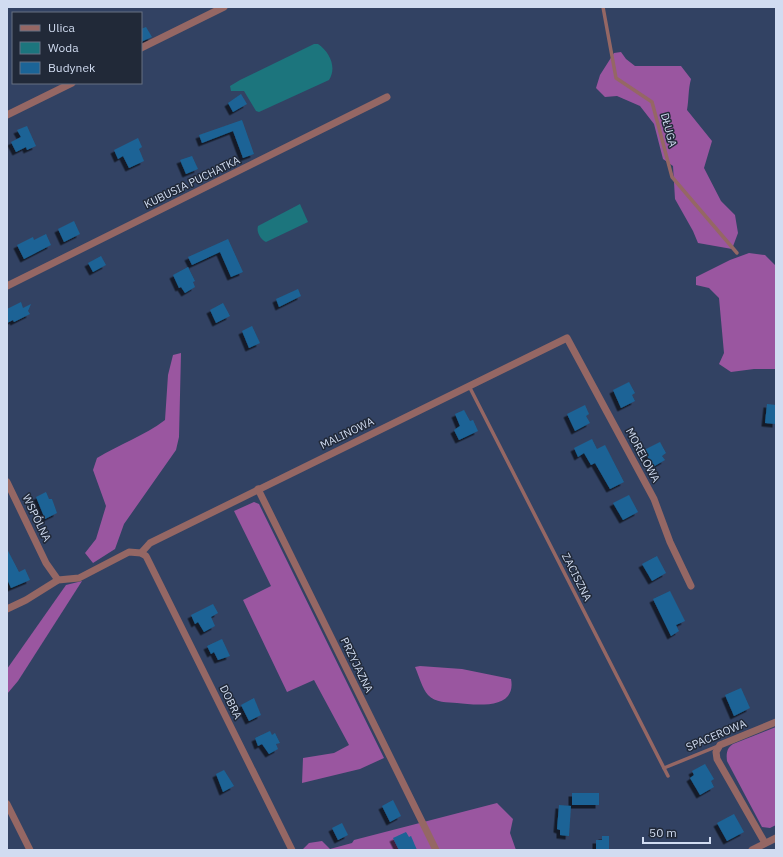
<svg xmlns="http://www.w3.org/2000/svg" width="783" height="857" font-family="'IBM Plex Sans',sans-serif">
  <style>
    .forest { fill: #9a56a0 }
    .water { fill: #1c757d }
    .building { fill: #1b6496; filter: url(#shadow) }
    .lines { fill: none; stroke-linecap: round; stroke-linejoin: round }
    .service { stroke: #956764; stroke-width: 3.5 }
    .minor { stroke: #956764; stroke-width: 7 }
    .labels { text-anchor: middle; stroke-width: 3; stroke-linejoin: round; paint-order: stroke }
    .street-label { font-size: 11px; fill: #d1dcf1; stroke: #212938 }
  </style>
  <defs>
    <filter id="shadow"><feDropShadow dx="-3.5" dy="3.5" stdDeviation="0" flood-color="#0009"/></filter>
  </defs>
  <rect width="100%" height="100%" fill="#324263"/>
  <g class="forest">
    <path d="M621,52l5,7 9,7h46l10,13c-3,11 -2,20 -4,31l25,31 -8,27 17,33 14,14 3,18 -6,16 -34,-6 -5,-12 -18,-32 -2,-33 -10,-7 -9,-35 -14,-18 -23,-10 -12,1 -9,-9 4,-13 14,-22z"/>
    <path d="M749,253l16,2 11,11v103h-22l-23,3 -12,-8 5,-11 -5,-55 -10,-10 -13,-3v-8l34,-17z"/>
    <path d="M181,353l-2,84 -3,13 -52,74 -9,25 -22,14 -8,-10 11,-14 10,-33 -13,-36 4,-12c23,-14 47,-22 68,-38l3,-45 5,-20z"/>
    <path d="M254,502l5,2 125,254 -24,11 -58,14 1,-25 31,-5 15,-8 -35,-65 -27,12 -44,-92 28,-14 -37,-75z"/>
    <path d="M82,581l-64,100 -11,13v-25l59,-84z"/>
    <path d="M420,666l42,3 49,10c6,31 -35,26 -54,24 -9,-1 -22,0 -29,-8 -6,-7 -9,-19 -13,-28z"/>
    <path d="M776,727v98l-6,3 -8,-1 -35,-66c-1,-8 0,-13 6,-17z"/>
    <path d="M497,803l16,16 -3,14 6,17h-214l7,-7 13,-2 8,8 22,-6 2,-3z"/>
  </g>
  <g class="water">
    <path d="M314,44h4c12,8 19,24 11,36l-70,32 -3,-1 -12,-20h-13l-1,-5 10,-6z"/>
    <path d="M300,204l8,18 -42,20c-5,-2 -10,-10 -8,-16z"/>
  </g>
  <g class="building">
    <path d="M146,27l6,10 -11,5v-13z"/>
    <path d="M241,94l6,10 -14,8 -5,-9z"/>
    <path d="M242,120l12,34 -11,4 -10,-27 -31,12 -3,-8z"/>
    <path d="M27,126l9,20 -9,4 -1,-3 -10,5 -5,-10 10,-5 -4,-7z"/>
    <path d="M138,138l4,9 -3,2 5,12 -15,7 -6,-12 -5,3 -4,-9z"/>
    <path d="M192,156l6,13 -12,5 -6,-14z"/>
    <path d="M74,221l6,13 -16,8 -6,-13z"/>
    <path d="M46,234l5,11 -27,14 -7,-14 16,-8 1,3z"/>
    <path d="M228,239l15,33 -12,5 -11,-25 -28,13 -4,-8z"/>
    <path d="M101,256l5,9 -13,7 -5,-9z"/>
    <path d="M188,267l7,14 -2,1 2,5 -10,6 -4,-6 -2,1 -6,-13z"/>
    <path d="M298,289l3,7 -22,11 -3,-8z"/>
    <path d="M21,302l2,6 8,-4 -3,7 2,3 -16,8 -1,-2 -6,3v-14z"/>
    <path d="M223,303l7,13 -14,7 -6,-13z"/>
    <path d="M252,326l8,17 -11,5 -7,-17z"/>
    <path d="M629,382l6,11 -3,2 3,6 -14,7 -8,-18z"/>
    <path d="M767,404l9,1v19l-11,-1z"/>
    <path d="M585,405l4,9 -3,2 4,7 -15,8 -8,-17z"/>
    <path d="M464,410l6,11 3,-1 5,11 -19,9 -5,-10 6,-4 -5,-12z"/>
    <path d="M592,439l5,10 8,-4 19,37 -14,7 -15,-26 -4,2 -7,-12 -6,4 -4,-9z"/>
    <path d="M660,442l6,11 -4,3 3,4 -12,7 -9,-17z"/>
    <path d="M46,492l3,7h3l5,14 -12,6 -9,-22z"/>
    <path d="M629,495l9,17 -15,8 -10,-17z"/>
    <path d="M7,549l12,23 6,-3 5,11 -19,8 -4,-9z"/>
    <path d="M657,556l9,17 -14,8 -10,-17z"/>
    <path d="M670,591l15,30 -9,4 3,6 -8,5 -18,-37z"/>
    <path d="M213,604l5,9 -7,4 4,9 -11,6 -6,-10 -3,2 -4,-9z"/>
    <path d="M222,639l8,17 -12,4 -4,-8 -3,2 -4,-8z"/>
    <path d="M741,688l9,20 -16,8 -9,-21z"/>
    <path d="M254,698l7,17 -12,6 -8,-16z"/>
    <path d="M270,731l2,4 3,-2 5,10 -4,1 2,5 -9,5 -7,-10 -4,2 -3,-8z"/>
    <path d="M705,764l9,15 -3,2 3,6 -14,8 -10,-17 4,-3 -2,-4z"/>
    <path d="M224,770l10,16 -11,6 -7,-18z"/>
    <rect x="572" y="793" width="27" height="12"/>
    <path d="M393,800l8,16 -11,6 -8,-16z"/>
    <path d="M559,805l12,1 -2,30 -9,-1v-5l-3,-1z"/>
    <path d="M734,814l10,18 -17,9 -10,-18z"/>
    <path d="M342,823l6,12 -10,5 -6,-12z"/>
    <path d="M406,832l3,5 2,-1 6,14h-18l-6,-12z"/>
    <path d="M602,836h7v14h-13v-10h6z"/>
  </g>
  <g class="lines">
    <g class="service">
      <path d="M603,7l13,71 36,24 20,75 65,76"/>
      <path d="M469,386l199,390"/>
      <path d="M664,768l54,-22"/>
    </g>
    <g class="minor">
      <path d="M141,48l83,-41"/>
      <path d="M7,115l65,-32"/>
      <path d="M7,286l380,-189"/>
      <path d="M7,482l39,81 12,17"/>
      <path d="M258,489l178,361"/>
      <path d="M141,553l9,-10 417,-205 87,161 16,43 21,44"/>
      <path d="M7,609l19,-9 32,-20 21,-2 50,-26 12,1 5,3 146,294"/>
      <path d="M7,804l23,46"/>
      <path d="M765,843l-48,-84 -1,-7 4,-7 56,-23"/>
      <path d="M752,850l24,-12"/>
    </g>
  </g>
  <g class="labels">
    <g class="street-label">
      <text transform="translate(669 130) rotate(75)" y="4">DŁUGA</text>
      <text transform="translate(192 182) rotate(-26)" y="4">KUBUSIA PUCHATKA</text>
      <text transform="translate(347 433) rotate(-26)" y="4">MALINOWA</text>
      <text transform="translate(643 455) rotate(62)" y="4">MORELOWA</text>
      <text transform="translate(37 518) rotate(64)" y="4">WSPÓLNA</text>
      <text transform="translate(577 577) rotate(63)" y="4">ZACISZNA</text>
      <text transform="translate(357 665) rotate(64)" y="4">PRZYJAZNA</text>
      <text transform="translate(231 702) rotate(64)" y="4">DOBRA</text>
      <text transform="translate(716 735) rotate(-23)" y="4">SPACEROWA</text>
    </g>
  </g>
  <rect width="783" height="857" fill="none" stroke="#d1dcf1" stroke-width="16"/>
  <rect x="12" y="12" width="130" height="72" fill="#212938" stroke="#677182"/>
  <rect x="20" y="25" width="20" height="6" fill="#956764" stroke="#677182"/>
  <text x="48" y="32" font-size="12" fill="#d1dcf1">Ulica</text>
  <rect x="20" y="42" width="20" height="12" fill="#1c757d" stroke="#677182"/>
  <text x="48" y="52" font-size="12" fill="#d1dcf1">Woda</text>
  <rect x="20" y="62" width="20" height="12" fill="#1b6496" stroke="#677182"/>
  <text x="48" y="72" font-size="12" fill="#d1dcf1">Budynek</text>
  <path d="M643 837v6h67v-6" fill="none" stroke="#d1dcf1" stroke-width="2"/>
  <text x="649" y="837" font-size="12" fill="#d1dcf1" stroke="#212938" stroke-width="3" paint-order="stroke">50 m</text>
</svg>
